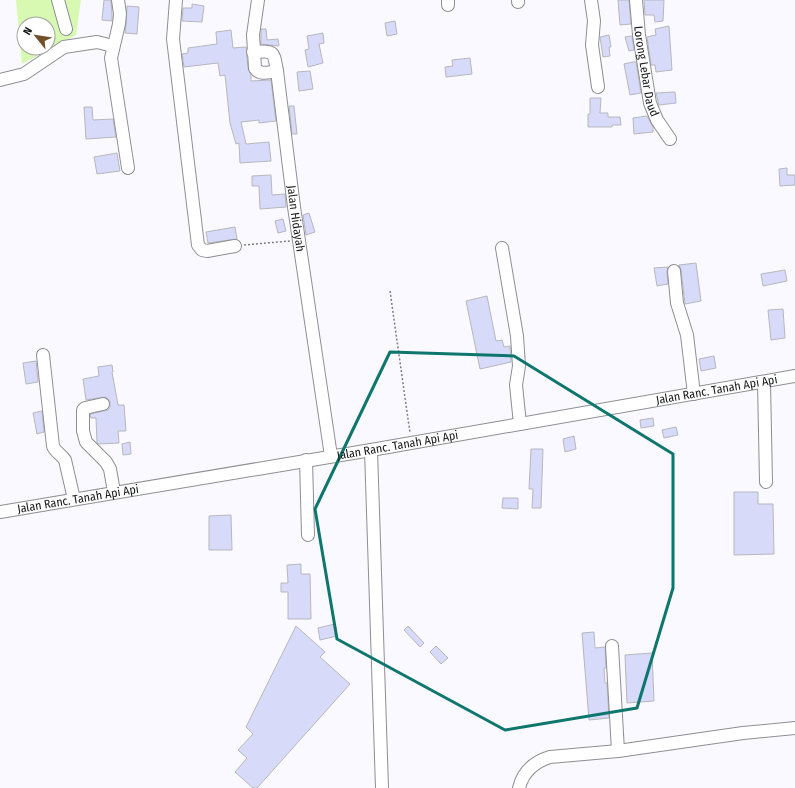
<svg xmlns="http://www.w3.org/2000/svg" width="795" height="788" font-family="'Fira Sans Condensed',sans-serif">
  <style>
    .green { fill: #d8f9b1; fill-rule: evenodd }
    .building { fill: #d7daf8; stroke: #b7b8bd }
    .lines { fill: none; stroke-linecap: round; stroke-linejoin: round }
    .minor-casing { stroke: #8e8e93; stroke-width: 14 }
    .path { stroke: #7f7f83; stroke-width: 1.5; stroke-dasharray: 2 2; stroke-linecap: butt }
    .minor { stroke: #fff; stroke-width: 12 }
    .marked { fill: none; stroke: #0f766e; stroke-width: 3; stroke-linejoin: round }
    .labels { text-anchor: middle; stroke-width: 3; stroke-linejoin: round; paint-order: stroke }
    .street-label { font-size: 12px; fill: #161718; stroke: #fff }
  </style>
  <rect width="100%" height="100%" fill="#f9f9ff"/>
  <path class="green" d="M16,0h65l-5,35 -54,29zM24,24h24v24h-24z"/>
  <g class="building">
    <path d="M104,0h7l1,14v7l-10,-1z"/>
    <path d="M618,0h11l2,24 -11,1z"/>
    <path d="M644,0h20l-1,21 -8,1 -1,-7h-9z"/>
    <path d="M192,4l12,2 -2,16 -20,-1 1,-13h9z"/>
    <path d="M127,6l12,1 -2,27 -12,-1 1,-8z"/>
    <path d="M395,21l2,13 -10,2 -2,-13z"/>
    <path d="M669,26l3,44 -16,2 -1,-7h-4l-4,-28 9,-2 -1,-6z"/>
    <path d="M261,29h5l1,11 11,-1 1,7 -18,-2z"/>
    <path d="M231,30l2,18 13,-1 2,21 3,7v6l20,-1 5,41 -17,2v-3l-18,2 5,22 23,-2 2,19 -31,2 -1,-20 -3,1 -6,-21 -5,-48 -5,1 -2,-13 -34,4 -2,-13 6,-1v-5l29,-4 -1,-12z"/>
    <path d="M323,33l1,10 -5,1 4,19 -15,4 -3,-17 4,-1 -2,-13z"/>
    <path d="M609,35l2,12h-2l1,9 -7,1 -3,-20z"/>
    <path d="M632,36l2,14 -5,1 -4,-14z"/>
    <path d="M470,58l2,16 -26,3 -1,-10 8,-1 -1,-6z"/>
    <path d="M633,62h3l5,31 -11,2 -6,-31z"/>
    <path d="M310,71l3,18 -14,2 -2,-19z"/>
    <path d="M675,92l1,11 -17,2 -3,-12z"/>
    <path d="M590,98h11l-1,15h8v4h12l1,8h-9v2h-24v-13h2z"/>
    <path d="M289,106h5l3,28h-5z"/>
    <path d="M84,107h8l1,13 20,-1 3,18 -30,2z"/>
    <path d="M647,116l6,11v5l-19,2 -1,-16z"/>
    <path d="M117,153l3,18 -23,3 -3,-17z"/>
    <path d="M787,168v7h8v10l-15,1 -1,-17z"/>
    <path d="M271,175l1,20 13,-1 1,13 -26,2 -1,-23h-7v-10z"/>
    <path d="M309,213l6,19 -9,3 -3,-20z"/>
    <path d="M283,219l3,12 -8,2 -3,-12z"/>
    <path d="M235,227l2,12 -29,4 -2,-11z"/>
    <path d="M696,263l5,38 -16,3 -4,-34 -2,-5z"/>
    <path d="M668,267l-1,5 1,12 -11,2 -3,-18z"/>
    <path d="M785,270l2,11 -24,5 -2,-12z"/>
    <path d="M487,296l9,45 6,-1 2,7 6,-1 1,16 -31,7 -14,-68z"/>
    <path d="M783,309l2,29 -14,2 -3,-30z"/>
    <path d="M714,356l2,12 -15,3 -2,-12z"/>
    <path d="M36,361l2,21 -12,2 -3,-21z"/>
    <path d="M112,365l1,7h-1l6,33h6l2,26h-8l1,12 -20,1 -2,-1 -1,-25h-5l-1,-4 18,-4 2,-3v-5l-2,-3 -3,-2 -19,3 -3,-21 16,-3 -1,-9z"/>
    <path d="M42,411l2,21 -7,2 -4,-21z"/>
    <path d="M653,418l1,8 -13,2 -1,-8z"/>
    <path d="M676,427l2,8 -14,3 -2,-8z"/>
    <path d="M574,436l2,13 -11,3 -2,-13z"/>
    <path d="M130,442l1,12 -8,1 -1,-11z"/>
    <path d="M531,449h12l-2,59h-9l1,-19h-4z"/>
    <path d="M734,492h24v12h15l1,50 -40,1z"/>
    <path d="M503,498h15v11l-16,-1z"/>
    <path d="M231,515l1,35h-23v-34z"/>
    <path d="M301,564v10h9l1,45h-23v-27h-7v-9h7l-1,-18z"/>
    <path d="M335,624l2,12 -17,4 -2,-12z"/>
    <path d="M296,626l29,26 -5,5 30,27 -93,104h-4l-18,-16 12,-14 -9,-8 15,-16 -7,-7z"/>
    <path d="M408,626l16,17 -4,4 -16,-17z"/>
    <path d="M594,632l1,16 10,-1 1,21h-2l1,15h2l2,35 -20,2 -7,-87z"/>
    <path d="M436,646l12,12 -7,6 -11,-12z"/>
    <path d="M652,653l2,48 -27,2 -2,-48z"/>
  </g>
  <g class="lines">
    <defs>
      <g id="minor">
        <path d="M58,0l8,29"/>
        <path d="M118,0l2,14 -1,10 -8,34 17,110"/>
        <path d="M176,0l-3,39 25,206 4,5 5,1 28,-5"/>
        <path id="s1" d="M258,0l-5,35 2,33c5,8 14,4 22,3l17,136 37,249"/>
        <path d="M518,0v2"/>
        <path d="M591,0l3,21 -2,24 6,42"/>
        <path id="s2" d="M636,0l3,35 11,68 7,17 13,19"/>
        <path d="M448,5v-5"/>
        <path d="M253,52c22,-1 20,-2 24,19"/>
        <path d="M0,80l24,-6 40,-27 33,-5 16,4"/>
        <path d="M502,248l15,88 2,30 -3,19 4,39"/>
        <path d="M674,271l3,32 10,32 7,59"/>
        <path d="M43,355l10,91c2,6 8,8 12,14l9,39"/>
        <path d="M764,382l2,100"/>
        <path d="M103,404l-18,4 -2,2v21l3,11 20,20 4,7 4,23"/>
        <path d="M371,450l11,338"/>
        <path d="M306,460l2,75"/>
        <path id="s3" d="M0,512l371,-62 424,-74"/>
        <path d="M612,646l6,105"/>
        <path d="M519,788c4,-17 15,-26 31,-31l68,-6 125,-18 52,-5"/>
      </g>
    </defs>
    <use href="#minor" class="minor-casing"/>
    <g class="path">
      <path d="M244,245l46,-4"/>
      <path d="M390,291l20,142"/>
    </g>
    <use href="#minor" class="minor"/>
  </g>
  <path class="marked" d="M390,352l124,4 159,98v134l-36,120 -132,22 -168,-91 -22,-130z"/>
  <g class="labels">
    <g class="street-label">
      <text dy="4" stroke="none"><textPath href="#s2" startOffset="72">Lorong Lebar Daud</textPath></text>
      <text dy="4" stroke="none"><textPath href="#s1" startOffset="241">Jalan Hidayah</textPath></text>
      <text dy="4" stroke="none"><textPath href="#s3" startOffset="727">Jalan Ranc. Tanah Api Api</textPath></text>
      <text dy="4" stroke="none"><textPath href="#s3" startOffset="403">Jalan Ranc. Tanah Api Api</textPath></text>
      <text dy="4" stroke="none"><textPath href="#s3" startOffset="79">Jalan Ranc. Tanah Api Api</textPath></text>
    </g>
  </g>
  <g transform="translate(36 36) rotate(300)"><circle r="19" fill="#ffffff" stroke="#a2a2a3"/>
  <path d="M0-3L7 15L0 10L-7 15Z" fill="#724f28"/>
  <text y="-6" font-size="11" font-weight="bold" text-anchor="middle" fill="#161718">N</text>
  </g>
</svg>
